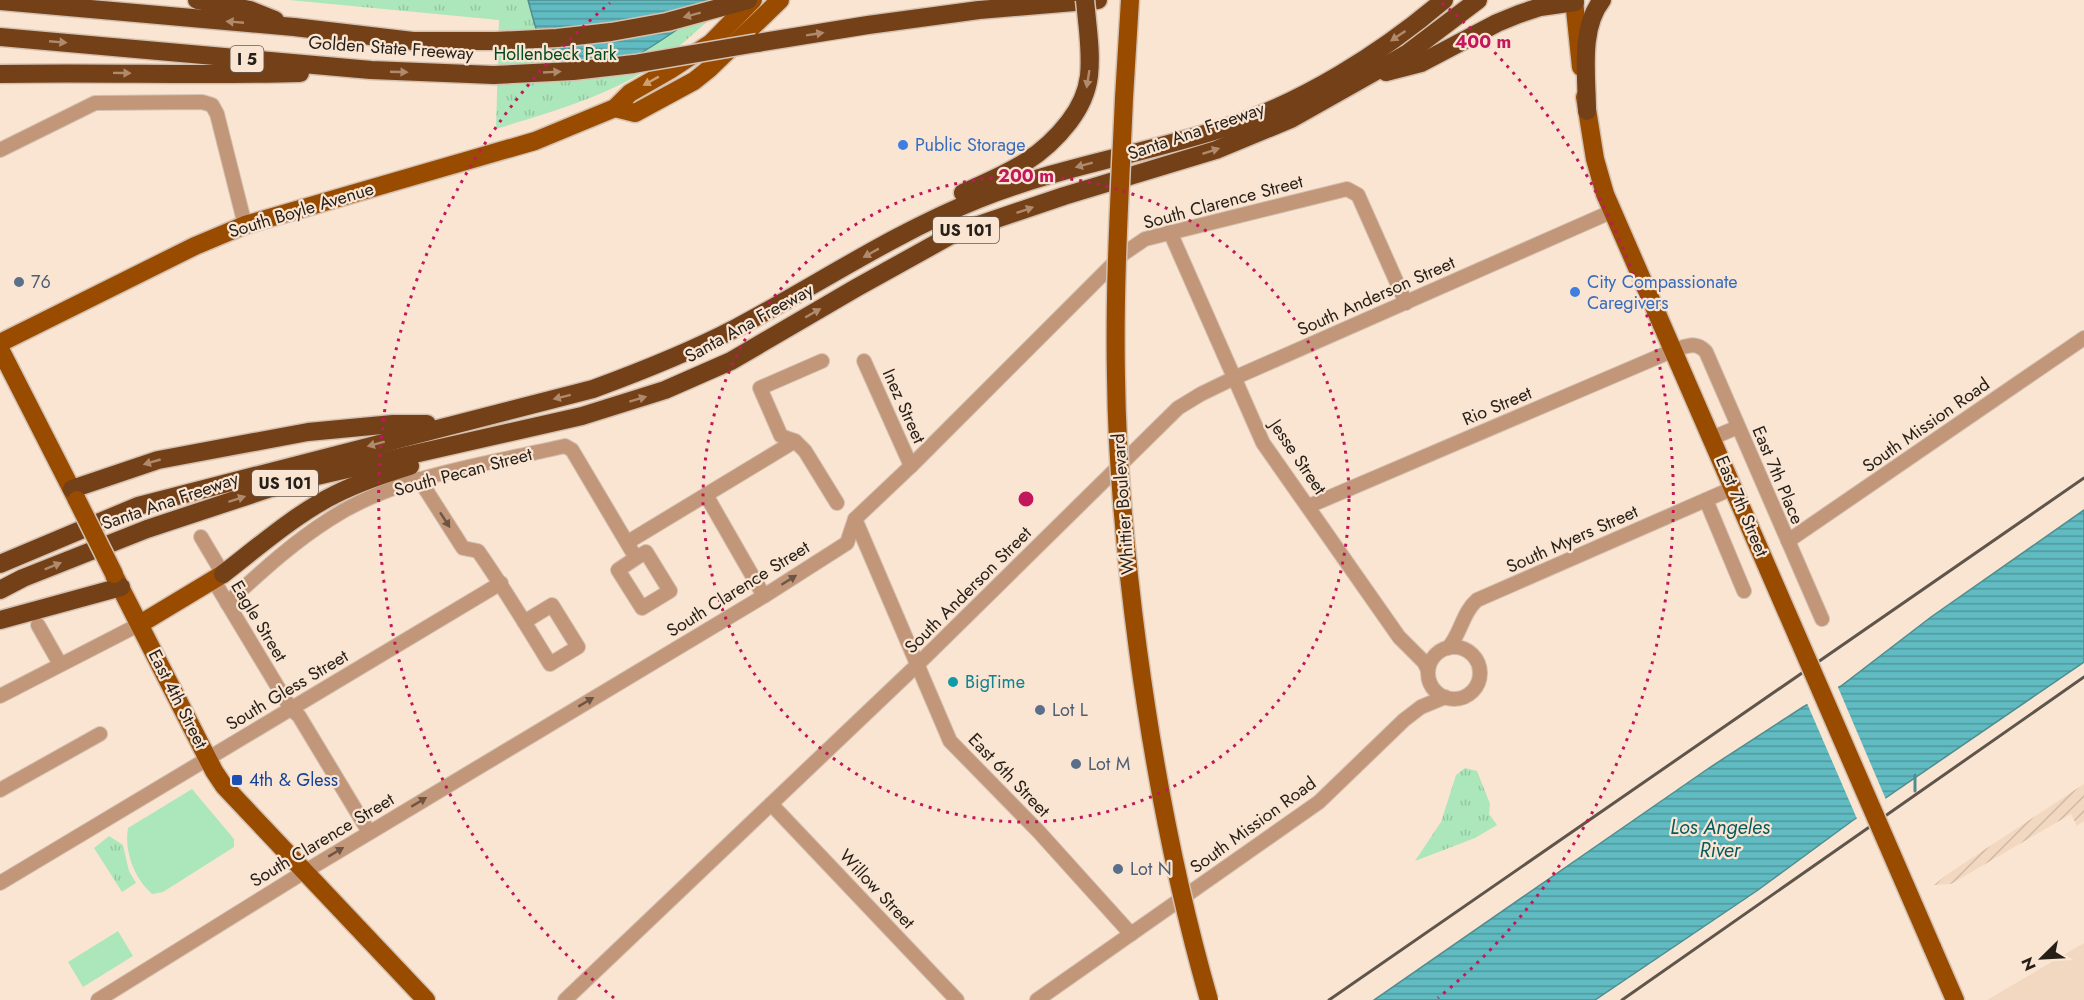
<svg xmlns="http://www.w3.org/2000/svg" width="2084" height="1000" font-family="Jost,sans-serif">
  <style>
    .built { fill: #f2d8c0 }
    .industrial { fill: url(#industrial-furrows) }
    .park { fill: url(#park-tufts) }
    .garden { fill: #ace7bb }
    .water { fill: url(#water-rules); stroke: #4f8d8f; stroke-width: 1.5 }
    .pier { fill: #fae5d3 }
    .lines { fill: none; stroke-linecap: round; stroke-linejoin: round }
    .stream { stroke: #4f8d8f; stroke-width: 3 }
    .minor-casing { stroke: #d4c1b1; stroke-width: 16 }
    .major-casing { stroke: #d4c1b1; stroke-width: 21 }
    .highway-casing { stroke: #d4c1b1; stroke-width: 21 }
    .minor { stroke: #c29679; stroke-width: 14 }
    .major { stroke: #994c00; stroke-width: 18 }
    .highway { stroke: #744018; stroke-width: 18 }
    .rail { stroke: #5f554b; stroke-width: 3 }
    .major-bridge-casing { stroke: #d4c1b1; stroke-width: 21; stroke-linecap: butt }
    .highway-bridge-casing { stroke: #d4c1b1; stroke-width: 21; stroke-linecap: butt }
    .major-bridge { stroke: #994c00; stroke-width: 18 }
    .highway-bridge { stroke: #744018; stroke-width: 18 }
    .oneway { fill: #b08a6c }
    .oneway2 { fill: #cea074 }
    .oneway3 { fill: #6c5544 }
    .ring { fill: none; stroke: #c2185b; stroke-width: 3; stroke-dasharray: 3 6 }
    .shop-dot { fill: #3f7fe0; stroke: #fae5d3; stroke-width: 2 }
    .service-dot { fill: #5c6f8a; stroke: #fae5d3; stroke-width: 2 }
    .culture-dot { fill: #0f9aa8; stroke: #fae5d3; stroke-width: 2 }
    .transit-dot { fill: #1a4fb4; stroke: #fae5d3; stroke-width: 2 }
    .labels { text-anchor: middle; stroke-width: 4.5; stroke-linejoin: round; paint-order: stroke }
    .shield { fill: #fae5d3; stroke: #665a50; stroke-width: 1.5 }
    .shield-label { font-size: 16px; font-weight: bold; fill: #261f18 }
    .street-label { font-size: 18px; fill: #261f18; stroke: #fae5d3 }
    .park-label { font-size: 18px; fill: #004b23; stroke: #fae5d3 }
    .shop-label { font-size: 18px; fill: #366cbe; stroke: #fae5d3; text-anchor: start }
    .service-label { font-size: 18px; fill: #4e5e75; stroke: #fae5d3; text-anchor: start }
    .culture-label { font-size: 18px; fill: #0d838f; stroke: #fae5d3; text-anchor: start }
    .transit-label { font-size: 18px; fill: #164399; stroke: #fae5d3; text-anchor: start }
    .water-label { font-size: 20px; font-style: italic; fill: #065b5f; stroke: #fae5d3 }
    .centre { fill: #c2185b; stroke: #fae5d3; stroke-width: 3 }
    .ring-label { font-size: 18px; text-anchor: middle; font-weight: bold; fill: #c2185b; stroke: #fae5d3; stroke-width: 4.5; stroke-linejoin: round; paint-order: stroke }
  </style>
  <defs>
    <pattern id="industrial-furrows" width="10" height="10" patternUnits="userSpaceOnUse" patternTransform="scale(1.5)"><rect width="10" height="10" fill="#f2d8c0"/><path d="M-1 1l2-2M0 10L10 0M9 11l2-2" fill="none" stroke="#cfb9a4"/></pattern>
    <pattern id="park-tufts" width="24" height="20" patternUnits="userSpaceOnUse" patternTransform="scale(1.5)"><rect width="24" height="20" fill="#ace7bb"/><path d="M3 7l-1-3M5 7V3M7 7l1-3M15 17l-1-3M17 17v-4M19 17l1-3" fill="none" stroke="#94c6a0"/></pattern>
    <pattern id="water-rules" width="6" height="5" patternUnits="userSpaceOnUse" patternTransform="scale(1.5)"><rect width="6" height="5" fill="#60bcc2"/><path d="M0 2.5h6" fill="none" stroke="#4f989d"/></pattern>
  </defs>
  <rect width="100%" height="100%" fill="#fae5d3"/>
  <path class="built" d="M2084,943v57h-97z"/>
  <path class="industrial" d="M2084,784v37l-7,5 -6,-12 -120,70 -17,1 15,-12z"/>
  <g class="park">
    <path d="M289,0h442c-24,21 -48,45 -74,63 -47,33 -106,49 -161,66l3,-109z"/>
    <path d="M1465,768l12,3 13,33 -1,10 8,11 -22,13 -60,23 26,-39 15,-47z"/>
    <path d="M109,836l14,9 6,26 7,12 -14,9 -28,-44z"/>
  </g>
  <g class="garden">
    <path d="M192,789l42,50v8l-71,45 -11,2c-18,-16 -28,-43 -24,-66z"/>
    <path d="M118,931l15,25 -50,31 -15,-25z"/>
  </g>
  <g class="water">
    <path d="M528,0h187c-15,15 -78,59 -97,64 -19,4 -48,6 -63,-6 -18,-13 -21,-38 -27,-58z"/>
    <path d="M2084,510v152l-232,159 -94,69 -163,110h-221l335,-232 94,-61 38,-21 90,-69z"/>
  </g>
  <path class="pier" d="M1837,685l50,117 -29,19 -52,-120z"/>
  <g class="lines">
    <path class="stream" d="M1915,775v16"/>
    <defs>
      <g id="minor">
        <path d="M0,150l95,-47 107,-1 10,3 5,9 28,111"/>
        <path d="M1170,232l93,211 136,194 25,25 4,8"/>
        <path d="M822,361l-62,27 21,48 14,5 10,10 32,52"/>
        <path d="M864,361l47,105"/>
        <path d="M1712,438l26,-11"/>
        <path d="M419,479l44,69 15,3c26,37 49,75 72,113l28,-17 -26,-42 -28,17"/>
        <path d="M706,495l58,101"/>
        <path d="M1706,500l38,91"/>
        <path d="M1309,506l365,-156c13,-4 22,-9 32,2l116,267"/>
        <path d="M855,519l95,222 89,91 92,102"/>
        <path d="M201,537l22,37"/>
        <path d="M1788,541l296,-203"/>
        <path d="M628,542l167,-101"/>
        <path d="M214,581l77,128 8,7 70,116"/>
        <path d="M227,603c33,-30 65,-60 103,-84 67,-44 158,-55 235,-73l7,4 64,108 -18,12 24,38 28,-17 -24,-39 -10,6"/>
        <path d="M38,625l22,39"/>
        <circle cx="1454" cy="673" r="26"/>
        <path d="M1448,648c13,-14 14,-35 29,-48l256,-112"/>
        <path d="M0,696l140,-72"/>
        <path d="M0,790l100,-56"/>
        <path d="M771,804l186,196"/>
        <path d="M0,883l501,-300"/>
        <path d="M98,1000l206,-128 460,-276 83,-53 8,-24 56,-53 212,-212 22,-15 202,-50 11,6 48,108"/>
        <path d="M565,1000l351,-334 262,-258 23,-14 33,-16 379,-167"/>
        <path d="M1037,1000l282,-198 85,-82 17,-13 24,-10"/>
      </g>
      <g id="major">
        <path d="M1574,0l7,67"/>
        <path d="M1585,97l10,62 10,35 193,444"/>
        <path d="M1124,98l6,-98"/>
        <path d="M615,108l20,5 59,-32 15,-12 71,-69"/>
        <path d="M0,343l195,-97 50,-21 290,-84 80,-33 15,-15 40,-23 41,-27 42,-43"/>
        <path d="M0,349l77,151"/>
        <path d="M114,575l100,196 10,15 202,214"/>
        <path d="M140,624l83,-50"/>
        <path d="M1932,947l23,53"/>
      </g>
      <g id="highway">
        <path d="M197,0l53,10 25,10"/>
        <path d="M0,1l294,26 119,14h83l61,-3 54,-6 56,-10 81,-22"/>
        <path d="M0,37l371,33 123,5"/>
        <path d="M757,43l111,-18 111,-15 119,-10"/>
        <path d="M1386,72l35,-9 76,-40 22,-9 21,-7 35,-5"/>
        <path d="M0,74c100,-2 200,2 300,-1"/>
        <path d="M1587,111c0,-35 -8,-82 15,-111"/>
        <path d="M963,193c44,-20 76,-32 106,-71 10,-13 18,-30 20,-46 2,-19 0,-37 -2,-56"/>
        <path d="M72,489l86,-29 150,-28 85,-8h34"/>
        <path d="M0,564l138,-58 455,-117c49,-18 97,-37 143,-61 81,-43 158,-95 243,-129 79,-32 164,-45 245,-71 78,-25 158,-75 220,-128"/>
        <path d="M223,574c35,-27 74,-61 113,-80 24,-12 48,-20 74,-28"/>
        <path d="M0,590l23,-12 124,-49 139,-46 296,-67 83,-26 66,-29 125,-73 99,-55 109,-37 152,-46 75,-31 117,-66 70,-53"/>
        <path d="M0,620l121,-33"/>
      </g>
    </defs>
    <use href="#minor" class="minor-casing"/>
    <use href="#major" class="major-casing"/>
    <use href="#highway" class="highway-casing"/>
    <use href="#minor" class="minor"/>
    <use href="#major" class="major"/>
    <use href="#highway" class="highway"/>
    <g class="rail">
      <path d="M1329,1000l755,-522"/>
      <path d="M1622,1000l462,-323"/>
    </g>
    <defs>
      <g id="major-bridge">
        <path d="M1124,98c-4,93 -10,186 -8,279 1,92 10,183 22,273 16,119 38,235 71,350"/>
        <path d="M77,500l37,74"/>
        <path d="M1798,638l134,309"/>
      </g>
      <g id="highway-bridge">
        <path d="M1085,0l2,20"/>
        <path d="M494,75l79,-4 61,-7 123,-21"/>
      </g>
    </defs>
    <use href="#major-bridge" class="major-bridge-casing"/>
    <use href="#highway-bridge" class="highway-bridge-casing"/>
    <use href="#major-bridge" class="major-bridge"/>
    <use href="#highway-bridge" class="highway-bridge"/>
  </g>
  <defs><path id="oneway-solid" d="M-6-.8H1V-3.2L6.5 0L1 3.2V.8H-6Z" transform="scale(1.5)"/></defs>
  <g class="oneway">
    <use href="#oneway-solid" transform="translate(692 15) rotate(165)"/>
    <use href="#oneway-solid" transform="translate(235 22) rotate(-175)"/>
    <use href="#oneway-solid" transform="translate(815 34) rotate(-9)"/>
    <use href="#oneway-solid" transform="translate(1398 36) rotate(146)"/>
    <use href="#oneway-solid" transform="translate(58 42) rotate(5)"/>
    <use href="#oneway-solid" transform="translate(399 72) rotate(2)"/>
    <use href="#oneway-solid" transform="translate(552 72) rotate(-3)"/>
    <use href="#oneway-solid" transform="translate(122 73) rotate(1)"/>
    <use href="#oneway-solid" transform="translate(1088 79) rotate(99)"/>
    <use href="#oneway-solid" transform="translate(1211 151) rotate(-18)"/>
    <use href="#oneway-solid" transform="translate(1084 165) rotate(165)"/>
    <use href="#oneway-solid" transform="translate(1025 210) rotate(-19)"/>
    <use href="#oneway-solid" transform="translate(871 253) rotate(151)"/>
    <use href="#oneway-solid" transform="translate(813 313) rotate(-30)"/>
    <use href="#oneway-solid" transform="translate(562 397) rotate(166)"/>
    <use href="#oneway-solid" transform="translate(638 399) rotate(-17)"/>
    <use href="#oneway-solid" transform="translate(376 444) rotate(165)"/>
    <use href="#oneway-solid" transform="translate(152 462) rotate(164)"/>
    <use href="#oneway-solid" transform="translate(237 499) rotate(-18)"/>
    <use href="#oneway-solid" transform="translate(53 566) rotate(-22)"/>
  </g>
  <use class="oneway2" href="#oneway-solid" transform="translate(651 81) rotate(151)"/>
  <g class="oneway3">
    <use href="#oneway-solid" transform="translate(445 520) rotate(57)"/>
    <use href="#oneway-solid" transform="translate(789 580) rotate(-32)"/>
    <use href="#oneway-solid" transform="translate(586 702) rotate(-31)"/>
    <use href="#oneway-solid" transform="translate(419 802) rotate(-31)"/>
    <use href="#oneway-solid" transform="translate(336 852) rotate(-31)"/>
  </g>
  <g class="ring">
    <circle cx="1026" cy="499" r="323"/>
    <path d="M614 998A647 647 0 0 1 610 3M1442 3A647 647 0 0 1 1438 998"/>
  </g>
  <g class="shop-dot">
    <circle cx="903" cy="145" r="6"/>
    <circle cx="1575" cy="292" r="6"/>
  </g>
  <g class="service-dot">
    <circle cx="19" cy="282" r="6"/>
    <circle cx="1040" cy="710" r="6"/>
    <circle cx="1076" cy="764" r="6"/>
    <circle cx="1118" cy="869" r="6"/>
  </g>
  <circle class="culture-dot" cx="953" cy="682" r="6"/>
  <rect class="transit-dot" x="231" y="774" width="12" height="12" rx="3"/>
  <g class="labels">
    <g class="shield">
      <rect x="230.5" y="46" width="33" height="26" rx="4.5"/>
      <rect x="933" y="217" width="66" height="26" rx="4.5"/>
      <rect x="252" y="470" width="66" height="26" rx="4.5"/>
    </g>
    <g class="shield-label">
      <text x="247" y="65">I 5</text>
      <text x="966" y="236">US 101</text>
      <text x="285" y="489">US 101</text>
    </g>
    <g class="street-label">
      <text transform="translate(391 48) rotate(4)" y="6">Golden State Freeway</text>
      <text transform="translate(1196 131) rotate(-19)" y="6">Santa Ana Freeway</text>
      <text transform="translate(1223 202) rotate(-15)" y="6">South Clarence Street</text>
      <text transform="translate(301 210) rotate(-17)" y="6">South Boyle Avenue</text>
      <text transform="translate(1376 296) rotate(-24)" y="6">South Anderson Street</text>
      <text transform="translate(749 323) rotate(-29)" y="6">Santa Ana Freeway</text>
      <text transform="translate(904 406) rotate(66)" y="6">Inez Street</text>
      <text transform="translate(1497 406) rotate(-23)" y="6">Rio Street</text>
      <text transform="translate(1926 425) rotate(-35)" y="6">South Mission Road</text>
      <text transform="translate(1298 457) rotate(56)" y="6">Jesse Street</text>
      <text transform="translate(463 472) rotate(-15)" y="6">South Pecan Street</text>
      <text transform="translate(1778 475) rotate(67)" y="6">East 7th Place</text>
      <text transform="translate(170 501) rotate(-19)" y="6">Santa Ana Freeway</text>
      <text transform="translate(1123 504) rotate(-94)" y="6">Whittier Boulevard</text>
      <text transform="translate(1742 506) rotate(67)" y="6">East 7th Street</text>
      <text transform="translate(1572 539) rotate(-24)" y="6">South Myers Street</text>
      <text transform="translate(738 589) rotate(-32)" y="6">South Clarence Street</text>
      <text transform="translate(968 590) rotate(-45)" y="6">South Anderson Street</text>
      <text transform="translate(259 621) rotate(59)" y="6">Eagle Street</text>
      <text transform="translate(287 690) rotate(-31)" y="6">South Gless Street</text>
      <text transform="translate(178 699) rotate(63)" y="6">East 4th Street</text>
      <text transform="translate(1009 775) rotate(46)" y="6">East 6th Street</text>
      <text transform="translate(1253 825) rotate(-36)" y="6">South Mission Road</text>
      <text transform="translate(322 840) rotate(-31)" y="6">South Clarence Street</text>
      <text transform="translate(877 889) rotate(47)" y="6">Willow Street</text>
    </g>
    <g class="park-label">
      <text x="555" y="60">Hollenbeck Park</text>
    </g>
    <g class="shop-label">
      <text x="915" y="151">Public Storage</text>
      <text x="1587" y="288">City Compassionate<tspan x="1587" dy="21">Caregivers</tspan></text>
    </g>
    <g class="service-label">
      <text x="31" y="288">76</text>
      <text x="1052" y="716">Lot L</text>
      <text x="1088" y="770">Lot M</text>
      <text x="1130" y="875">Lot N</text>
    </g>
    <g class="culture-label">
      <text x="965" y="688">BigTime</text>
    </g>
    <g class="transit-label">
      <text x="249" y="786">4th &amp; Gless</text>
    </g>
    <g class="water-label">
      <text x="1720" y="834">Los Angeles<tspan x="1720" dy="23">River</tspan></text>
    </g>
  </g>
  <circle cx="1026" cy="499" r="9" class="centre"/>
  <g class="ring-label">
    <text x="1483" y="48">400 m</text>
    <text x="1026" y="182">200 m</text>
  </g>
  <g transform="translate(2042 958) rotate(246)" stroke="#fae5d3" stroke-width="4.5" paint-order="stroke">
  <path d="M0-4.5L10 22L0 15L-10 22Z" fill="#261f18"/>
  <text y="-9" font-size="16" font-weight="bold" text-anchor="middle" fill="#261f18">N</text>
  </g>
</svg>
